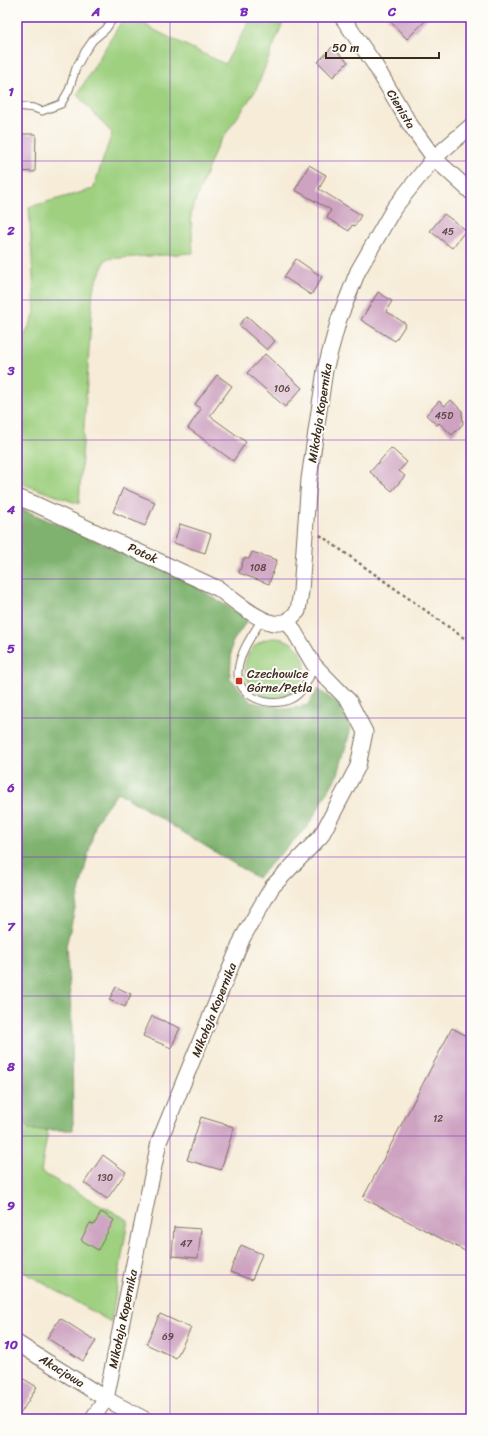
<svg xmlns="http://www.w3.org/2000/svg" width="488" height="1436" font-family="Sriracha,sans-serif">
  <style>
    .green { fill: #9ed080; stroke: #6c7d4f }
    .forest { fill: #7eb26e; stroke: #5c6e46 }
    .building { fill: #cda3c1 }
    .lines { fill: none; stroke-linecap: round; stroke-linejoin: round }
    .lane-casing { stroke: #7c6e5f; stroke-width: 9 }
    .street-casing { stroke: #7c6e5f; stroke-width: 17 }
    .path { stroke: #7c6e5f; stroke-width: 2.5; stroke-dasharray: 3 3; stroke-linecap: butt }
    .lane { stroke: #fff; stroke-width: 7 }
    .street { stroke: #fff; stroke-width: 15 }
    .grid { fill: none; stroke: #7b2cbf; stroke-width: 1; stroke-opacity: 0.55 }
    .poi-dot { fill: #c8321e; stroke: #fdfcf7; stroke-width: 1.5 }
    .labels { text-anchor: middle; stroke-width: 4; stroke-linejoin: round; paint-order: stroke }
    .number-label { font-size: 10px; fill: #604847 }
    .street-label { font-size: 12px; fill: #3b2a1e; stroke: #fdfcf7 }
    .poi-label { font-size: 12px; fill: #3b2a1e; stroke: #fdfcf7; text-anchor: start }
    .neatline { fill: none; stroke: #7b2cbf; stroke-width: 1.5 }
    .grid-label { font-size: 13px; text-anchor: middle; font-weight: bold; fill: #7b2cbf }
  </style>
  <rect width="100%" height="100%" fill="#fdfcf7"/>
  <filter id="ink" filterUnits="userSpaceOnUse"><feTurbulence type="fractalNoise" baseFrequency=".025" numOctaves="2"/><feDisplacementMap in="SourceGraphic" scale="8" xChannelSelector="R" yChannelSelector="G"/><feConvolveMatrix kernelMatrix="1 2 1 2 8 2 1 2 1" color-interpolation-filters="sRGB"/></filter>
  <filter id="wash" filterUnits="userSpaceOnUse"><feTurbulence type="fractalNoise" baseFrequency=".012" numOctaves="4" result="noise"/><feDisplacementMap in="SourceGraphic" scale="16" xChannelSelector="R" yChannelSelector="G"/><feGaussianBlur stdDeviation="0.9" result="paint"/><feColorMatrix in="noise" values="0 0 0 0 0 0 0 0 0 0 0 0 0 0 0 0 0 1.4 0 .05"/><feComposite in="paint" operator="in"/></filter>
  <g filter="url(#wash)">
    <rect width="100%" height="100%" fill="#f6ecd8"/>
    <g class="green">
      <path d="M124,17h10l18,12 73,35 27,-47h33l-29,73 -40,58 -25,64 2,41 -87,6 -13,30 -14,215 -62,-22v-130l18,-39 -6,-106 64,-18 19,-56 -35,-38z"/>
      <circle cx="275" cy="668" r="30"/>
      <path d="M17,1111l13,19h18l-7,42 87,48 -17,102 -89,-51 -5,9z"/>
    </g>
    <path class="forest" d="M17,507l163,70 68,42 -16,24 -2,35 21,24 35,7 22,-4 10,-16 20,15 13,24 -13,46 -30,52 -51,52 -139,-86 -22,30 -30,124 6,76 1,108h-43l-13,-19z"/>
    <g id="blocks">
      <g class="building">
        <path d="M386,17h43l-22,22z"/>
        <path d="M332,47l16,15 -15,15 -15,-15z"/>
        <path d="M17,134h19l-1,38 -18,-1z"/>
        <path d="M309,165l17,10 -7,14 42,26 -6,11 -3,-1 -3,6 -22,-13 4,-8 -36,-20z"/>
        <path d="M444,214l22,16 -14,18 -22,-17z"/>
        <path d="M296,259l26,18 -11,18 -27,-18z"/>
        <path d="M378,292l14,9 -6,10 20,13 -11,17 -34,-21z"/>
        <path d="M247,316l28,25 -8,9 -28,-25z"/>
        <path d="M265,354l37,34 -17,19 -38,-34z"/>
        <path d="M217,375l15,11 -22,30 36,26 -13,19 -45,-33 13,-19 -6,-5z"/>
        <path d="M451,400l11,11 1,13 -11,11 -13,-12 -2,2 -11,-10 13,-14 6,5z"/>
        <path d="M391,448l16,14 -8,9 6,5 -13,15 -22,-19z"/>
        <path d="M123,488l32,14 -10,24 -32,-14z"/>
        <path d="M180,524l31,10 -6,19 -31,-10z"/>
        <path d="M252,552l25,8 -8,24 -30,-11 5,-15 5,1z"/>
        <path d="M116,987l15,7 -6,13 -16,-7z"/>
        <path d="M152,1016l28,12 -9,20 -28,-12z"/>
        <path d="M452,1028l19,10v216l-108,-56z"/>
        <path d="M201,1117l33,10 -13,43 -34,-10z"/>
        <path d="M103,1155l23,17 -19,27 -23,-16z"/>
        <path d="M101,1212l13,8 -16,30 -17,-10 9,-17 4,2z"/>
        <path d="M174,1227l27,2 -3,29 -26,-2z"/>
        <path d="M241,1245l21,9 -10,26 -22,-8z"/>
        <path d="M160,1314l31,14 -15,30 -30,-14z"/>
        <path d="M60,1318l36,23 -13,20 -36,-23z"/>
        <path d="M17,1375l20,12 -20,32z"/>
      </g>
    </g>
  </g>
  <g filter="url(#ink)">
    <use href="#blocks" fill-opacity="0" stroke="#7c6e5f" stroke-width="1"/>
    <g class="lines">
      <defs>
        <g id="lane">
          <path d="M17,106l17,2 8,3 19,-7 8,-14 7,-22 8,-15 9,-13 13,-11 8,-12"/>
          <path d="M263,618c-11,17 -23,33 -25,53 -2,26 32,38 53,28 13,-6 19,-21 23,-34"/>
        </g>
        <g id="street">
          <path d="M342,17l33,48 34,58 25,35 37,34"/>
          <path d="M17,497l18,7 184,85c14,11 37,30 54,34 5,1 10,-1 15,-2"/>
          <path d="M288,621l10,-10 3,-20 8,-112 16,-109 14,-51 19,-48 36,-63 40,-50 37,-32"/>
          <path d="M17,1343l89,56 38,20"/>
          <path d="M92,1419l14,-20 53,-257 84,-205 29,-50 49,-51 37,-70 7,-34 -16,-31 -35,-36 -26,-44"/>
        </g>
      </defs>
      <use href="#lane" class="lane-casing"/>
      <use href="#street" class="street-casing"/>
      <path class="path" d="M320,535l151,108"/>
      <use href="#lane" class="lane"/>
      <use href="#street" class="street"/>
    </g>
  </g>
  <path class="grid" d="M170,17v1402M318,17v1402M17,161h454M17,300h454M17,440h454M17,579h454M17,718h454M17,857h454M17,996h454M17,1136h454M17,1275h454"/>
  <rect class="poi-dot" x="235" y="677" width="8" height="8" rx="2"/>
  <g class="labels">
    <g class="number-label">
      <text x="448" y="235">45</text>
      <text x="282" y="392">106</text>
      <text x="444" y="419">45D</text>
      <text x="258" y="571">108</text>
      <text x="438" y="1122">12</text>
      <text x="105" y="1181">130</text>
      <text x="186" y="1247">47</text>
      <text x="168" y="1340">69</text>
    </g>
    <g class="street-label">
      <text transform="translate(401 109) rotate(59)" y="4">Cienista</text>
      <text transform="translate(320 413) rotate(-81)" y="4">Mikołaja Kopernika</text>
      <text transform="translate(143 553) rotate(25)" y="4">Potok</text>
      <text transform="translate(214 1010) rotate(-68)" y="4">Mikołaja Kopernika</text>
      <text transform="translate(123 1319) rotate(-78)" y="4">Mikołaja Kopernika</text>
      <text transform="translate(62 1371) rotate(32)" y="4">Akacjowa</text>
    </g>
    <g class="poi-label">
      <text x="247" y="678">Czechowice<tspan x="247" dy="14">Górne/Pętla</tspan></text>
    </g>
  </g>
  <rect width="488" height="1436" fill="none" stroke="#fdfcf7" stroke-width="44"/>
  <path d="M326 52v6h113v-6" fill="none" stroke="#3b2a1e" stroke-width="2"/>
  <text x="332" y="52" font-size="12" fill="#3b2a1e" stroke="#fdfcf7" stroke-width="3" paint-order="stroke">50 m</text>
  <rect x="22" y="22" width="444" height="1392" class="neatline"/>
  <g class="grid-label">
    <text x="96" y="16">A</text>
    <text x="244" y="16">B</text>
    <text x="392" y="16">C</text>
    <text x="11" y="96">1</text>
    <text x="11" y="235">2</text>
    <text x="11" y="375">3</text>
    <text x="11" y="514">4</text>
    <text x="11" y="653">5</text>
    <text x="11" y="792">6</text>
    <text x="11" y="931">7</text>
    <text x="11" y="1071">8</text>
    <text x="11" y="1210">9</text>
    <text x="11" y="1349">10</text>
  </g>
</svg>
